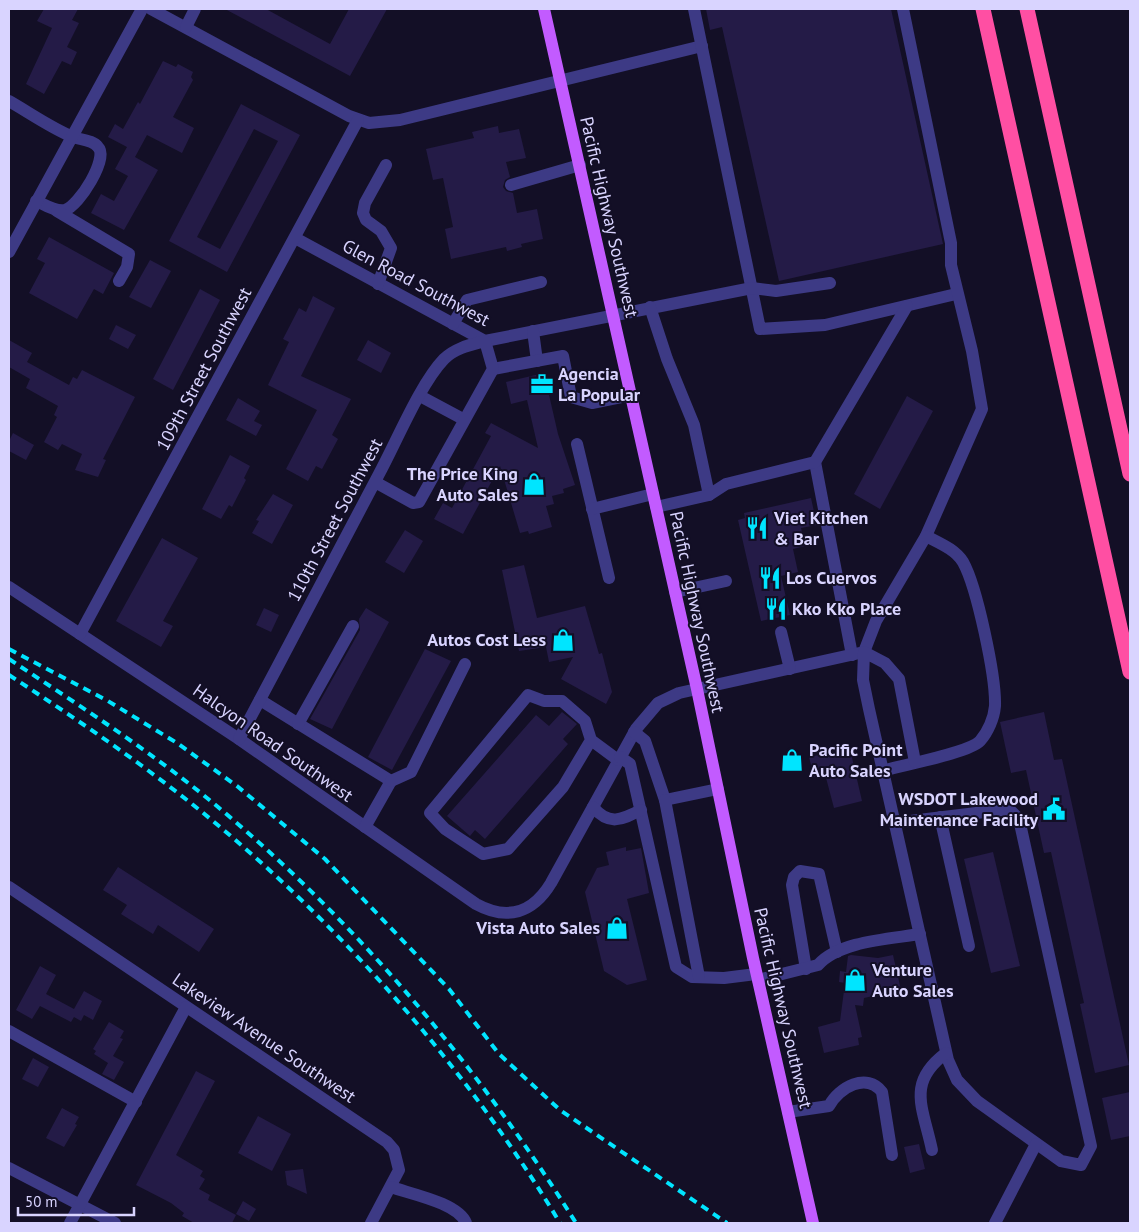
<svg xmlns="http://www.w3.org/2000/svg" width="1139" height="1232" font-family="'PT Sans',sans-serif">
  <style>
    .building { fill: #241b47; fill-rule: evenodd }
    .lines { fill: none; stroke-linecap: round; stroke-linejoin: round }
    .minor { stroke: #3d3a85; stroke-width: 12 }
    .major { stroke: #c25bff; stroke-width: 12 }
    .highway { stroke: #ff4fa3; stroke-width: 15 }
    .rail { stroke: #00e5ff; stroke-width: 4; stroke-dasharray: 8 6; stroke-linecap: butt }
    .labels { text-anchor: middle; stroke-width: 4; stroke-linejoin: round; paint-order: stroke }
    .street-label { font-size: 18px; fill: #d9d4ff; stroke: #130f26 }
    .poi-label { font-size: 18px; font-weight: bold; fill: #d9d4ff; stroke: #130f26; text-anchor: start }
  </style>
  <rect width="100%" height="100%" fill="#130f26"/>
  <g class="building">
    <path d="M44,9h34l-6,11 7,3 -12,24 10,5 -6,13 -9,-4 -18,33 -18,-10 26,-56 -15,-7z"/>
    <path d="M225,9h41l64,35 19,-35h38l-37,67z"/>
    <path d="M706,9h185l52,235 -164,37 -57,-254 -12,3z"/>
    <path d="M163,61l13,6 2,-3 15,8 -2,5 2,3 -20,37 21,11 -12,25 -35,-18 -12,22 23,13 -34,60 -33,-17 10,-19 13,7 14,-25 -13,-7 12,-22 -19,-10 7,-13 8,5 15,-27 2,2z"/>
    <path d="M241,104l59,31 -73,137 -58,-31zM254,129l24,12 -58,108 -23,-12z"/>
    <path d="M498,126l1,7 20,-4 7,29 -20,4 4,15 -5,3 -2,7 3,4 7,2 4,20 20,-4 6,30 -22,5 1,3 -15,4 -1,-4 -55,12 -6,-30 8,-2 -10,-49 -10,2 -7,-31 48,-11 -2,-6z"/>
    <path d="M49,237l65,36 -11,21 -9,-5 -17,30 -48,-26 16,-30 -8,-4z"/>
    <path d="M150,260l21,11 -20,37 -22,-11z"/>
    <path d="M200,289l20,11 -47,90 -20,-11z"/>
    <path d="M313,296l22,12 -34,68 50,23 -19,36 6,4 -16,30 -6,-3 -8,15 -22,-12 31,-59 -49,-25 21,-43 -6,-3 16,-31 7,4z"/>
    <path d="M116,325l20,10 -8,14 -19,-10z"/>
    <path d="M9,340l23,13 -5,9 42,23 4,-8 4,2 5,-9 53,27 -32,62 3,1 -8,17 -23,-7 7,-16 -20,-10 -4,6 -14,-8 13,-25 -3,-2 4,-9 -32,-18 4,-9 -21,-12z"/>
    <path d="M368,340l23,13 -10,20 -24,-13z"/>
    <path d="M544,373l14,61 17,51 -12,4 1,4 -12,3 2,8 -8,2 6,21 -23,7 -1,-3 -8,2 -20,-67 -37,68 -29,-15 9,-16 9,5 39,-72 -6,-3 6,-10 47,25 -11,-48 -16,4 -5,-22z"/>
    <path d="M907,396l26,15 -53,98 -26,-15z"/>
    <path d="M238,398l22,13 -6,10 8,4 -6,11 -30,-16z"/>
    <path d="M13,433l21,12 -8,15 -17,-9v-10z"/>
    <path d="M230,455l20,11 -6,12 2,2 -14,27 -3,-2 -8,14 -19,-10z"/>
    <path d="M273,494l20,11 -21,39 -20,-11 7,-12 -3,-1z"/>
    <path d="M811,498l6,27 -16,3 4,18 -12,3 5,23 -17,4 9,39 -29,6 -23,-101 7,-2 -1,-5z"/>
    <path d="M405,530l18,11 -19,32 -19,-11z"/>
    <path d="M162,538l36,20 -35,63 10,5 -12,21 -45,-26z"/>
    <path d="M524,565l13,53 48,-12 14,48 3,-1 10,39 -6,12 -45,-25 12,-22 -24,5 -3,-15 -27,4 -17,-81z"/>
    <path d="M264,608l15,7 -8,17 -15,-7z"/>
    <path d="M366,608l23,14 -57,107 -22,-10 50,-89 -1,-11z"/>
    <path d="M425,649l26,12 -59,109 -24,-13z"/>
    <path d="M562,712l15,12 -14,15 5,5 -83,95 -10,-9 -5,6 -23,-20 89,-101 13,11z"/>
    <path d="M1044,712l10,48 8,-1 67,306 -34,8 -15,-69 4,-1 -33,-151 -7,1 -18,-83 -15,3 -11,-51z"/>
    <path d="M850,749l12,52 -28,7 -9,-34 -11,3 -5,-20z"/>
    <path d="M626,847v4l15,-3 8,45 -22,6 20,81 -20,5 -23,-14 -19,-79 12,-24 12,-3 -3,-13z"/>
    <path d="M993,852l27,114 -29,7 -27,-114z"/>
    <path d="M118,867l96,62 -15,23 -41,-27 -5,9 -32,-20 6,-9 -24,-15z"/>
    <path d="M851,955l27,3 15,-3 8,35 -37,8 -1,8 -8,-1 7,32 -4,1 1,7 -35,8 -6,-26 22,-6 5,-38 -6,-1 1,-11 6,1 2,-16z"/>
    <path d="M40,966l16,9 -10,19 28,15 10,-18 18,10 -9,19 -9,-5 -3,6 -7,-4 -3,5 -31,-16 -8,13 -16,-9z"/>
    <path d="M109,1022l15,9 -4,7 3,1 -10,17 11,6 -10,18 -12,-6 6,-11 -14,-9 2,-3 -3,-2z"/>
    <path d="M33,1058l16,9 -11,20 -16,-8z"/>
    <path d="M196,1071l19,10 -39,74 27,16 -3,5 5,3 -6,10 11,6 -2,5 28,15 -4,8h-38l-12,-7 2,-3 -13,-10 -35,-18z"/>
    <path d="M1130,1092v44l-19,4 -9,-42z"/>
    <path d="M62,1108l17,9 -4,7 2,1 -13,22 -18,-9z"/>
    <path d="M258,1116l33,18 -19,37 -34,-18z"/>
    <path d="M919,1144l6,25 -15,4 -6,-26z"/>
    <path d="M303,1169l4,25 -20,-9 -2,-14z"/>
    <path d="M243,1201l13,8 -7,12 -13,-7z"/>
  </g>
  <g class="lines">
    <g class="minor">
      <path d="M151,9l198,107 20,7 31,-3 302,-74"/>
      <path d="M694,9l66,320 65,-4 131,-31"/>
      <path d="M186,27l9,-18"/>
      <path d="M9,101c21,12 42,27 64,36 8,3 20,3 25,10 11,11 -19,59 -33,63 -10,2 -19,-5 -29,-9"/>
      <path d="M511,185l69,-20"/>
      <path d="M57,211l72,43 -2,13 -8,14"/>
      <path d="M295,238l190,103 267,-53 24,3 54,-8"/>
      <path d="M9,252l133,-243"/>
      <path d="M378,284l13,-36 -10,-17 -15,-11 -3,-7 2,-10 21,-38"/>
      <path d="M650,307l17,52 27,66 15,70"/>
      <path d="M453,324l14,-24 74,-18"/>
      <path d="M533,331l4,30"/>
      <path d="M493,369l70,-13 8,41 21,6 39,-8"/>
      <path d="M420,396l43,23"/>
      <path d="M577,444l32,134"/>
      <path d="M815,462l37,193"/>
      <path d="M656,507l53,-12 17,-11 89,-22 92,-156"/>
      <path d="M592,509l61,-15"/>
      <path d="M9,587l230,152 237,165c31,17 57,9 75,-21l85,-154 22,-26 21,-10 185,-41 12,-31 50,-85 56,-127 -10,-58 -21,-86v-22l-48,-234"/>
      <path d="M675,592l51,-11"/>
      <path d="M781,632l9,37"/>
      <path d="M80,634l278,-514"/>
      <path d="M260,700l131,81 -26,46"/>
      <path d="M298,724l55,-98"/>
      <path d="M634,732l11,9 20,59 53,-11"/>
      <path d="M239,739c47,-88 93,-176 140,-265 17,-31 41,-90 65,-115 11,-11 26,-14 41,-18l8,28 -74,133 -6,1 -38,-21"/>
      <path d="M591,740l-28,47 -55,62 -25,5 -38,-25 -15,-16 98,-118 16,6h18l23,20 6,19 27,20"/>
      <path d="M620,757l10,7 46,203 16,10 32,1 32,-4"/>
      <path d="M882,771c20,-6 87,-18 98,-30 8,-9 14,-23 15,-35 1,-29 -18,-119 -32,-144 -8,-13 -24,-19 -37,-26"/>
      <path d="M391,781l20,-9 54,-108"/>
      <path d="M665,800l34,177"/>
      <path d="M593,807c16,19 28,13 48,3"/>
      <path d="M940,817l29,129"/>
      <path d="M894,823l107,-13 11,2 7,7 72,327 -10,19 -20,-4 -84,-60 -20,-21 -9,-20 -79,-351 -6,-29 1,-28 21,11 14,16 16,83"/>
      <path d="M9,887l378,255 7,8 5,20 -28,53"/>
      <path d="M806,969l-14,-84 2,-8 6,-6 19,3 18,78"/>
      <path d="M758,980l60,-15c21,-24 72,-26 102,-31"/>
      <path d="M9,1031l127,71"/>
      <path d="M788,1112l41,-6c10,-19 38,-34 53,-14l10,63"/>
      <path d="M932,1150c-9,-43 -26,-67 14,-97"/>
      <path d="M9,1168l106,55"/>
      <path d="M391,1187c20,7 67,16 75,36"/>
      <path d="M70,1223l116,-216"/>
      <path d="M995,1223l41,-79"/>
    </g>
    <path class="major" d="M544,9l153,680 56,269 60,265"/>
    <g class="highway">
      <path d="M983,9l147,663"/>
      <path d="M1027,9l103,465"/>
    </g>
    <g class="rail">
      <path d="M9,649l99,52 69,42 60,43 88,73 124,130 50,65 61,56 167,113"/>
      <path d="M9,659c71,47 143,93 209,148 143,120 259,258 358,416"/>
      <path d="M9,675c66,43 131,87 193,137 141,115 264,255 358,411"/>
    </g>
  </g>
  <defs>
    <symbol id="office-bare" viewBox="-9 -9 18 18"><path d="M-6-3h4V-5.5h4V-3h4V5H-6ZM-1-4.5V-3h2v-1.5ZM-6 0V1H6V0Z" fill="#00e5ff" stroke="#130f26" stroke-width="2.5" paint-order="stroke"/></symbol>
    <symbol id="shop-bare" viewBox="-9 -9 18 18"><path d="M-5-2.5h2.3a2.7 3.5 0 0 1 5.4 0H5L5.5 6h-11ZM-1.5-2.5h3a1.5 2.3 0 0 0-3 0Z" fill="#00e5ff" stroke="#130f26" stroke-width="2.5" paint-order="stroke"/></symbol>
    <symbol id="restaurant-bare" viewBox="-9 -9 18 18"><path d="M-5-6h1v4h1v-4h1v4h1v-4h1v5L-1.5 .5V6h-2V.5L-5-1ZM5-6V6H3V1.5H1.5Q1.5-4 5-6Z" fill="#00e5ff" stroke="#130f26" stroke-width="2.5" paint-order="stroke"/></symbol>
    <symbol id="civic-bare" viewBox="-9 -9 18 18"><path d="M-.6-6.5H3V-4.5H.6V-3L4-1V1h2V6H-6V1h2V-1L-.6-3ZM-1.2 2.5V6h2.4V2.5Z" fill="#00e5ff" stroke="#130f26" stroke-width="2.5" paint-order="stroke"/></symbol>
  </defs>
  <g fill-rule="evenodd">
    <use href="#office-bare" x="526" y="368" width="32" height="32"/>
    <use href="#shop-bare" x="518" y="468" width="32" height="32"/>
    <use href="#restaurant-bare" x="741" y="512" width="32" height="32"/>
    <use href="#restaurant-bare" x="754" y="562" width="32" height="32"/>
    <use href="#restaurant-bare" x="760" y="593" width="32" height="32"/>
    <use href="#shop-bare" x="547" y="624" width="32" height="32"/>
    <use href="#shop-bare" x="776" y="744" width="32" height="32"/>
    <use href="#civic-bare" x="1038" y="793" width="32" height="32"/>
    <use href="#shop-bare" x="601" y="912" width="32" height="32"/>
    <use href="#shop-bare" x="839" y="964" width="32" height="32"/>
  </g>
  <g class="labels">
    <g class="street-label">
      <text transform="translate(609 217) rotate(77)" y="6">Pacific Highway Southwest</text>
      <text transform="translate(416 283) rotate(28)" y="6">Glen Road Southwest</text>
      <text transform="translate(204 369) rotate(-62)" y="6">109th Street Southwest</text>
      <text transform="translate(335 520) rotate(-62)" y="6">110th Street Southwest</text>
      <text transform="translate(697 612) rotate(78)" y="6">Pacific Highway Southwest</text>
      <text transform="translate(273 743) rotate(35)" y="6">Halcyon Road Southwest</text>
      <text transform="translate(783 1008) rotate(77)" y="6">Pacific Highway Southwest</text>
      <text transform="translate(264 1038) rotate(34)" y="6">Lakeview Avenue Southwest</text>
    </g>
    <g class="poi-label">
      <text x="558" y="380">Agencia<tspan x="558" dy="21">La Popular</tspan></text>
      <text x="518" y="480" text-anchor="end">The Price King<tspan x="518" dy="21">Auto Sales</tspan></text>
      <text x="774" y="524">Viet Kitchen<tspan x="774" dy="21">&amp; Bar</tspan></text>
      <text x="786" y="584">Los Cuervos</text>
      <text x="792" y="615">Kko Kko Place</text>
      <text x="546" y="646" text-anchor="end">Autos Cost Less</text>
      <text x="809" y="756">Pacific Point<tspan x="809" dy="21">Auto Sales</tspan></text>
      <text x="1038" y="805" text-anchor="end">WSDOT Lakewood<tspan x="1038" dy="21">Maintenance Facility</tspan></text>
      <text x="600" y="934" text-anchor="end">Vista Auto Sales</text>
      <text x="872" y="976">Venture<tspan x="872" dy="21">Auto Sales</tspan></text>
    </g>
  </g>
  <rect width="1139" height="1232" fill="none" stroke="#d9d4ff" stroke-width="20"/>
  <path d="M18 1207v8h116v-8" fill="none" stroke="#d9d4ff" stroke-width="2.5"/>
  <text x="25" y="1207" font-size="15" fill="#d9d4ff" stroke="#130f26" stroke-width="4" paint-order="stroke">50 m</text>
</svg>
